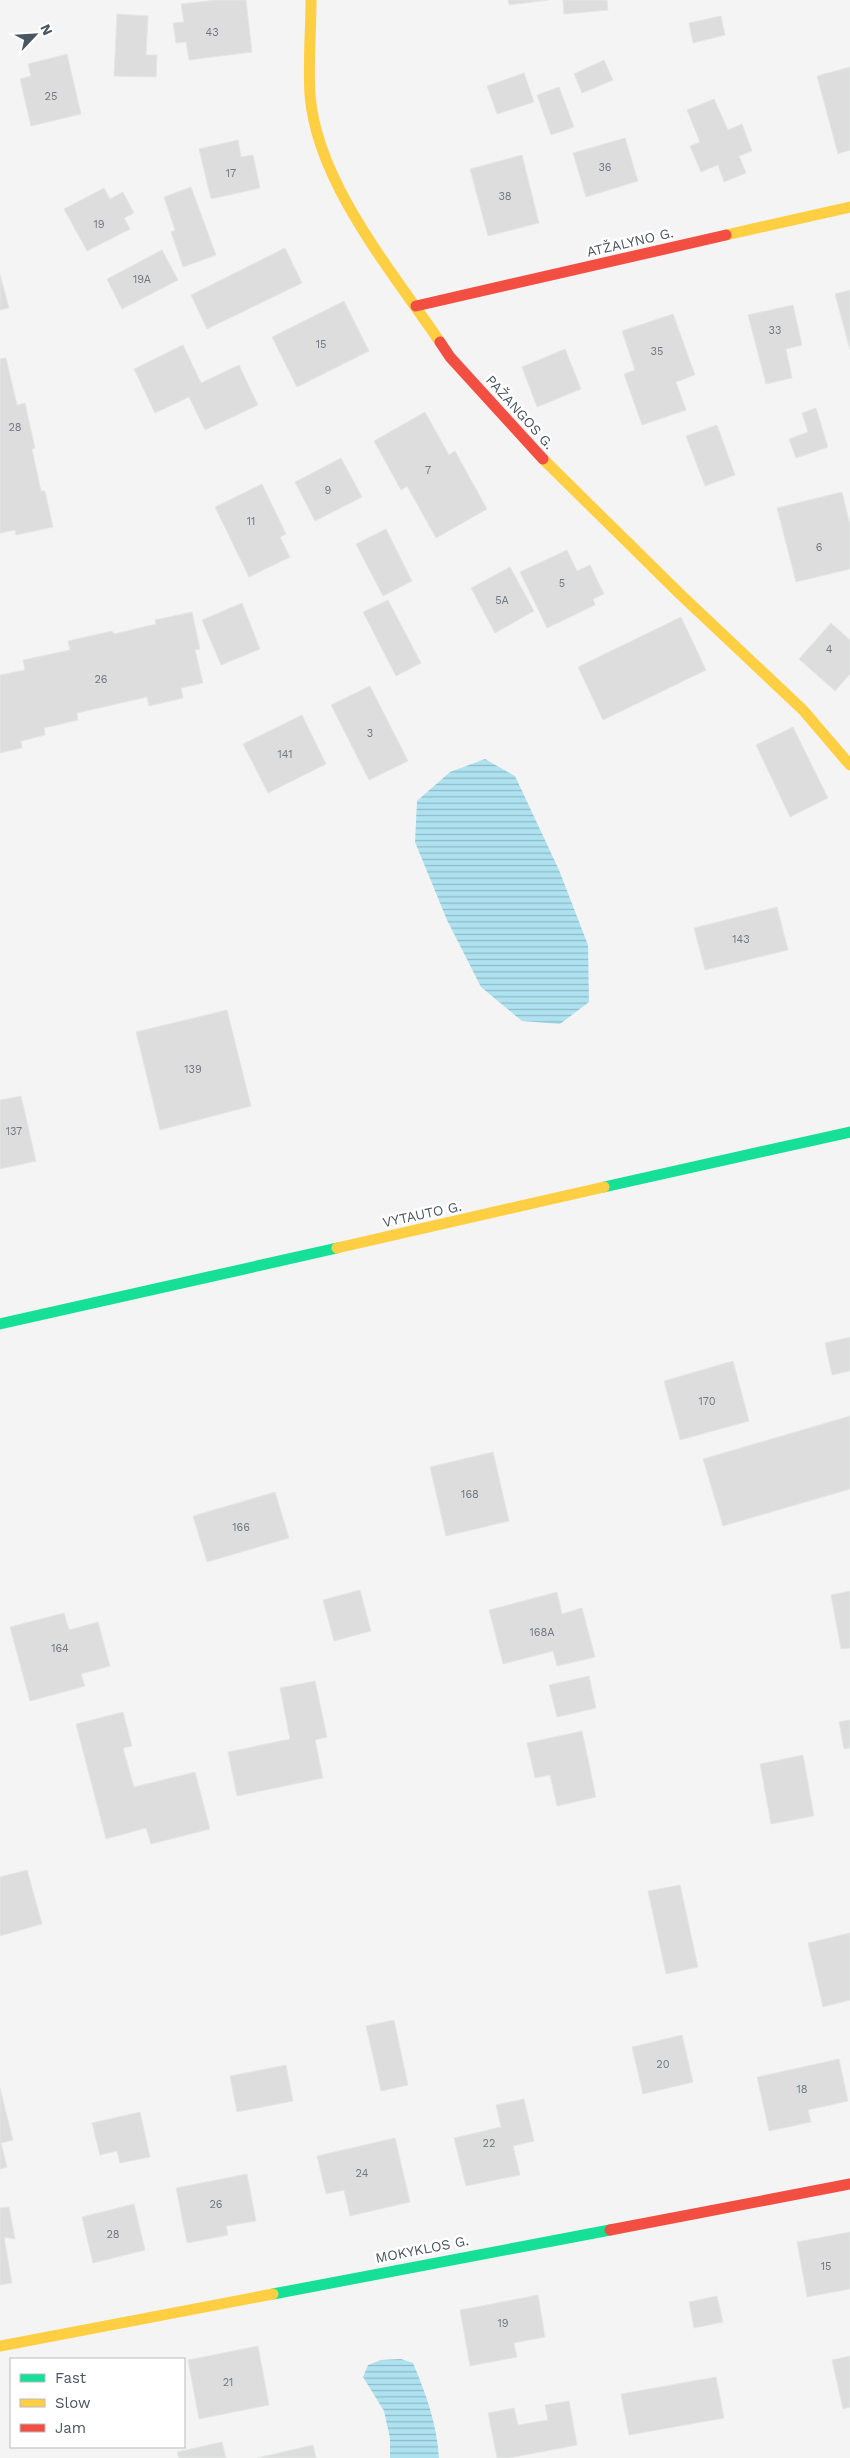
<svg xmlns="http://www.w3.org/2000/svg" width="850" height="2458" font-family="'Work Sans',sans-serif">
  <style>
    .water { fill: url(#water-rules) }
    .building { fill: #ddddde; stroke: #e5e6e7 }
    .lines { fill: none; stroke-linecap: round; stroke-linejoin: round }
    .fast { stroke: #16e098; stroke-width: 11 }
    .slow { stroke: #ffcf43; stroke-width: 11 }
    .jam { stroke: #f24e42; stroke-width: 11 }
    .labels { text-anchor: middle; stroke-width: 5; stroke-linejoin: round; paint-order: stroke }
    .number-label { font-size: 11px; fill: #707881 }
    .street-label { font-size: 14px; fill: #4a5661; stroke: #fff }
  </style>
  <defs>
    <pattern id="water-rules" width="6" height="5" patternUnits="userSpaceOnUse" patternTransform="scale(1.25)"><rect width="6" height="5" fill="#aee2f0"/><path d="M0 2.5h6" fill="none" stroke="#90bac6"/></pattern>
  </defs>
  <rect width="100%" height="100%" fill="#f4f4f4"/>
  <g class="water">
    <path d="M485,759l30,17 44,94 29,75 1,57 -29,22 -38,-3 -41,-34 -34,-67 -32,-78 2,-41 33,-29z"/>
    <path d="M401,2359l12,4c13,31 24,61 26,95h-49v-20l-6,-27 -21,-34 5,-12 13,-5z"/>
  </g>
  <g class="building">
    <path d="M217,0h29l6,52 -63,8 -3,-18 -10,1 -3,-20 11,-1 -3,-18z"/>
    <path d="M508,0h41l-40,5z"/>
    <path d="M563,0h44l1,10 -44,4z"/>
    <path d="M117,14l31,2 -2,39h11l-1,22 -42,-1z"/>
    <path d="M721,16l4,19 -32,8 -4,-20z"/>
    <path d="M67,54l14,60 -50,12 -11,-47 11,-3 -3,-12z"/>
    <path d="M604,60l9,20 -31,13 -8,-19z"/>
    <path d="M850,67v83l-12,4 -21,-78z"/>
    <path d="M524,73l10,29 -37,12 -10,-28z"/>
    <path d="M559,87l15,40 -23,8 -14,-40z"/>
    <path d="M714,99l14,31 14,-6 10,27 -13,5 7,17 -22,9 -6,-17 -17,7 -11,-26 10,-4 -13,-32z"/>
    <path d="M625,138l13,43 -52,16 -13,-44z"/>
    <path d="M238,140l3,17 12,-2 7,33 -49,11 -12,-50z"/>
    <path d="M522,155l17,68 -51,13 -18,-67z"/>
    <path d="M191,187l25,68 -33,12 -12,-35 4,-2 -11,-33z"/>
    <path d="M104,188l6,11 13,-7 11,21 -10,5 6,11 -43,22 -23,-42z"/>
    <path d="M285,248l17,35 -95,46 -16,-34z"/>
    <path d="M162,250l16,30 -56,29 -15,-30z"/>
    <path d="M0,274l9,34 -9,2z"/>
    <path d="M850,290v60l-15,-56z"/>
    <path d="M344,301l25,50 -72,36 -25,-50z"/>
    <path d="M793,305l9,40 -16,4 6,29 -26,6 -18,-69z"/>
    <path d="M673,314l22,61 -19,7 10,28 -44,15 -18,-51 11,-4 -13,-39z"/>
    <path d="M183,345l18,38 38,-18 19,40 -53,25 -16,-33 -34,16 -21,-44z"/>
    <path d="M565,349l16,40 -44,18 -15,-40z"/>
    <path d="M6,358l11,47 8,-2 10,45 -3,1 9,42h4l8,36 -37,8 -1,-5 -15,3v-174z"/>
    <path d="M816,408l12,39 -32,11 -7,-19 19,-7 -6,-19z"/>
    <path d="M425,412l24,43 6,-4 32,58 -51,29 -29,-52 -6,4 -27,-49z"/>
    <path d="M717,425l18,50 -30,11 -19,-50z"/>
    <path d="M341,458l21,39 -47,24 -20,-39z"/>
    <path d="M262,484l24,50 -6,3 10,20 -41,20 -34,-70z"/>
    <path d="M842,492l8,33v44l-54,13 -19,-74z"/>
    <path d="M386,529l26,52 -29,15 -27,-52z"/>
    <path d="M567,550l10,21 13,-6 14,29 -11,5 2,6 -48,23 -27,-56z"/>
    <path d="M510,567l24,44 -39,22 -24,-45z"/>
    <path d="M388,600l33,63 -25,13 -33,-64z"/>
    <path d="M242,603l18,46 -39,16 -19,-45z"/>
    <path d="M192,612l8,37 -5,1 8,33 -22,5 2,10 -34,8 -2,-9 -70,16 1,7 -34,8 1,7 -24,6 1,7 -22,5v-78l25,-5 -2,-10 47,-10 -2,-9 44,-10 2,3 42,-10 -1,-4z"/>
    <path d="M681,617l25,53 -103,50 -25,-53z"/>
    <path d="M831,623l19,17v34l-15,17 -36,-32z"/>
    <path d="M370,686l38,75 -39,19 -38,-75z"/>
    <path d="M302,715l24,49 -58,29 -25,-49z"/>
    <path d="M793,727l35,71 -38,19 -34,-72z"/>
    <path d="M777,907l11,43 -83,20 -11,-42z"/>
    <path d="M227,1010l24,96 -91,24 -24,-98z"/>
    <path d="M21,1096l15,65 -36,8v-69z"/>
    <path d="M850,1337v34l-18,4 -7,-32z"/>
    <path d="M733,1361l16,60 -69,19 -16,-59z"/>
    <path d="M850,1416v73l-127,37 -20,-67z"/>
    <path d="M493,1452l16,69 -63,15 -16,-69z"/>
    <path d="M275,1492l14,46 -82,24 -14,-46z"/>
    <path d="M360,1590l11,41 -37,10 -11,-41z"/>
    <path d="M850,1591v57l-9,1 -10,-54z"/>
    <path d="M557,1592l5,22 20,-6 13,49 -38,9 -4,-15 -50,13 -14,-54z"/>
    <path d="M64,1613l5,17 29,-8 12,44 -29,8 4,12 -55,15 -20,-74z"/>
    <path d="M589,1676l7,32 -39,9 -8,-32z"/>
    <path d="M315,1681l12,56 -12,3 8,38 -86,18 -9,-44 62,-13 -10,-51z"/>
    <path d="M123,1712l9,34 -9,2 11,39 61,-15 15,57 -59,15 -5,-16 -40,11 -30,-115z"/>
    <path d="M850,1720v28l-6,1 -5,-27z"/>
    <path d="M582,1731l14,66 -39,9 -7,-31 -15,3 -8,-35z"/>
    <path d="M803,1755l11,61 -43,8 -11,-60z"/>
    <path d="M27,1870l15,54 -42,12v-59z"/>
    <path d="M680,1885l18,82 -32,7 -18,-83z"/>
    <path d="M850,1933v67l-27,7 -15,-64z"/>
    <path d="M394,2020l14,65 -27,6 -15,-65z"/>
    <path d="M682,2035l11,47 -50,12 -11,-47z"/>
    <path d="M839,2059l9,42 -40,9 3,12 -42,9 -12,-54z"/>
    <path d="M286,2065l7,36 -56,11 -7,-36z"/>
    <path d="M0,2088l13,52 -12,3 6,24 -7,2z"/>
    <path d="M524,2099l10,42 -21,5 7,29 -54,11 -12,-48 47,-11 -5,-22z"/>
    <path d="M140,2112l10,45 -30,6 -3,-12 -17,4 -8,-32z"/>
    <path d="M395,2138l15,64 -60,14 -6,-26 -18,4 -9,-38z"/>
    <path d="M247,2174l9,47 -30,5 2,9 -41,8 -11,-55z"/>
    <path d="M134,2204l11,46 -52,13 -11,-46z"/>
    <path d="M9,2207l6,32 -11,-2 8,46 -12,2v-77z"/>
    <path d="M850,2232v57l-43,8 -10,-55z"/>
    <path d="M538,2295l7,42 -31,6 3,14 -47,9 -10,-56z"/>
    <path d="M717,2296l6,26 -29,6 -5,-26z"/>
    <path d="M258,2346l11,59 -70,14 -11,-59z"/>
    <path d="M850,2356v51l-7,2 -11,-49z"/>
    <path d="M716,2377l8,41 -95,17 -8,-41z"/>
    <path d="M569,2401l8,44 -68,13h-12l-9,-45 26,-5 4,17 30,-5 -3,-15z"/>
    <path d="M222,2442l4,16h-47l-2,-6z"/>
    <path d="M313,2445l3,13h-59z"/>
  </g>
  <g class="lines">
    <g class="fast">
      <path d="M604,1187l246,-55"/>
      <path d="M0,1324l337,-76"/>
      <path d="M273,2294l337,-64"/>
    </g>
    <g class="slow">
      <path d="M311,0c0,31 -3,64 -1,95 7,88 82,176 130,247"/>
      <path d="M726,235l124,-28"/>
      <path d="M543,459l138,136 122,115 47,55"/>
      <path d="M337,1248l267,-61"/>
      <path d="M0,2346l273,-52"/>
    </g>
    <g class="jam">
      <path d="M416,306l310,-71"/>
      <path d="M440,342l10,15 93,102"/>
      <path d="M610,2230l240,-46"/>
    </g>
  </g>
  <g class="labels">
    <g class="number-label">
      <text x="212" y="36">43</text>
      <text x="51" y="100">25</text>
      <text x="605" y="171">36</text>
      <text x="231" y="177">17</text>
      <text x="505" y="200">38</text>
      <text x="99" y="228">19</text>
      <text x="142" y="283">19A</text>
      <text x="775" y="334">33</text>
      <text x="321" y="348">15</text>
      <text x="657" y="355">35</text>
      <text x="15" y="431">28</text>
      <text x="428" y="474">7</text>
      <text x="328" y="494">9</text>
      <text x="251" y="525">11</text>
      <text x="819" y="551">6</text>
      <text x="562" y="587">5</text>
      <text x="502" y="604">5A</text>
      <text x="829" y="653">4</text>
      <text x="101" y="683">26</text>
      <text x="370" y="737">3</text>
      <text x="285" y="758">141</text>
      <text x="741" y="943">143</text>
      <text x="193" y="1073">139</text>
      <text x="14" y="1135">137</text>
      <text x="707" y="1405">170</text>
      <text x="470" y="1498">168</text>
      <text x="241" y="1531">166</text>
      <text x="542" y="1636">168A</text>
      <text x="60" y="1652">164</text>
      <text x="663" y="2068">20</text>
      <text x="802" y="2093">18</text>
      <text x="489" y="2147">22</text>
      <text x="362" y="2177">24</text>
      <text x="216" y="2208">26</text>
      <text x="113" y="2238">28</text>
      <text x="826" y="2270">15</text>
      <text x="503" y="2327">19</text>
      <text x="228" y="2386">21</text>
    </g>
    <g class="street-label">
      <text transform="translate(630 242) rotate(-13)" y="5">ATŽALYNO G.</text>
      <text transform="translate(520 412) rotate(48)" y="5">PAŽANGOS G.</text>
      <text transform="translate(422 1214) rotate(-12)" y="5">VYTAUTO G.</text>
      <text transform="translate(422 2249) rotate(-11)" y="5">MOKYKLOS G.</text>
    </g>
  </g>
  <rect x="10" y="2358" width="175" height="90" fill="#ffffff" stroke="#b7bbc0"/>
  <rect x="20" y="2374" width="25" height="8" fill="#16e098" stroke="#b7bbc0"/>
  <text x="55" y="2383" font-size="15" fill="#4a5661">Fast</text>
  <rect x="20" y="2399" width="25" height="8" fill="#ffcf43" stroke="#b7bbc0"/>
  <text x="55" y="2408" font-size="15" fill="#4a5661">Slow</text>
  <rect x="20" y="2424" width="25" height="8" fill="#f24e42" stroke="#b7bbc0"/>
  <text x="55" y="2433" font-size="15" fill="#4a5661">Jam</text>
  <g transform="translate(35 35) rotate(65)" stroke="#ffffff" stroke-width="4" paint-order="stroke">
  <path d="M0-4L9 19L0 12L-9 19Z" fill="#4a5661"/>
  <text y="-8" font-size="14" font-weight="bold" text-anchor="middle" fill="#4a5661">N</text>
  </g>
</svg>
